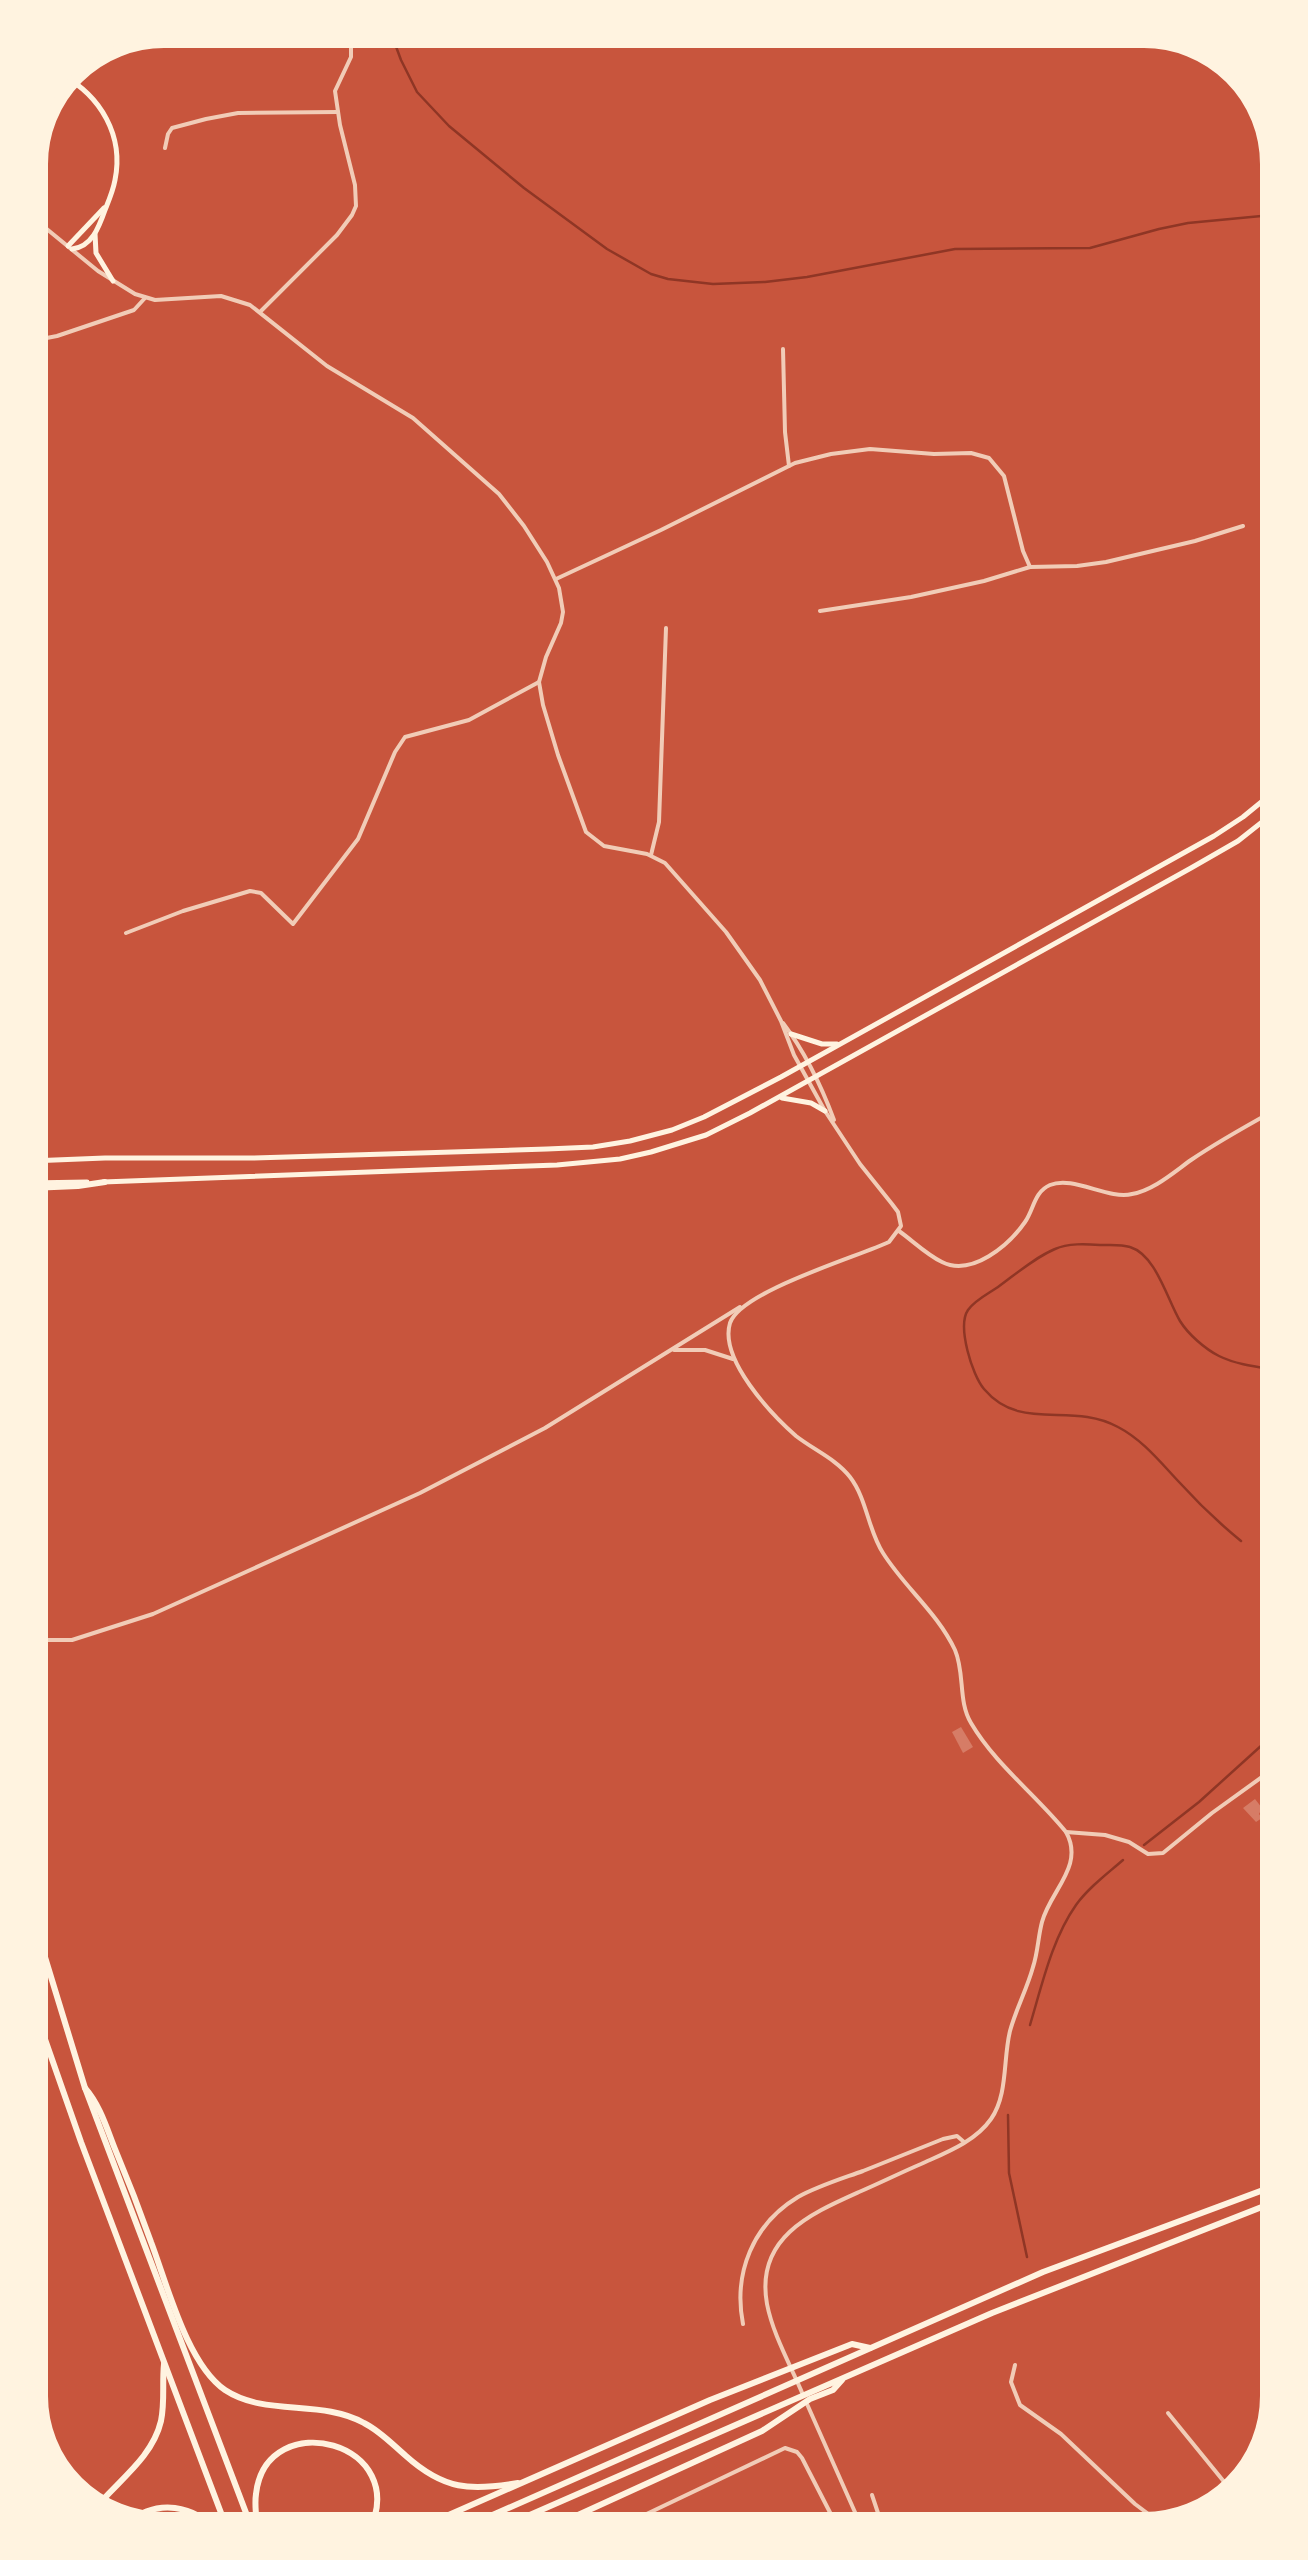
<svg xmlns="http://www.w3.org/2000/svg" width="1308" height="2560" font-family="'DejaVu Sans',sans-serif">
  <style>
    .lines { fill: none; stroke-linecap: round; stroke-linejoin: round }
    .stream { stroke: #8f3625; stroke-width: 2.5 }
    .building { fill: #d67c66 }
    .minor { stroke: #f1ccb7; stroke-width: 4 }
    .tertiary { stroke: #f1ccb7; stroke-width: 4 }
    .primary { stroke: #fff3e0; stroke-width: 5 }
    .trunk { stroke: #fff3e0; stroke-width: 6 }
    .motorway { stroke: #fff3e0; stroke-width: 6 }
    .rim { fill: none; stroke: #fff3e0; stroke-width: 12 }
  </style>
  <rect width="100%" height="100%" fill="#c8553d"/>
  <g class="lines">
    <g class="stream">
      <path d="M388,25l13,35 16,32 32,34 75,62 83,61 44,25 17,5 45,5 52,-2 42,-5 148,-28 135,-1 69,-19 29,-6 85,-8"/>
      <path d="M1241,1541c-22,-18 -42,-37 -61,-58 -19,-20 -37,-43 -62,-56 -47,-26 -97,6 -134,-38 -12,-14 -27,-63 -16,-79 7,-10 20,-16 30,-23 18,-13 36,-29 57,-38 13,-6 31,-5 45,-4 10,0 21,-1 30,2 26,8 37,52 50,74 8,13 25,28 39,35 18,9 40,11 59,14"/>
      <path d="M1144,1845l55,-43 63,-57"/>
      <path d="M1030,2025c12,-40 22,-86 46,-120 13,-18 31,-31 47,-45"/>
      <path d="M1008,2115l1,58 18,84"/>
    </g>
  </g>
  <g class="building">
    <path d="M961,1727l12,20 -10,6 -11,-21z"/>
    <path d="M1255,1799l7,9 -3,6 3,4 -6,4 -13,-14z"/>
  </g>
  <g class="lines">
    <g class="minor">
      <path d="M165,148l3,-14 4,-6 34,-9 32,-6 100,-1"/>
      <path d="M260,312l77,-77 15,-20 4,-9 -1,-21 -15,-60 -5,-34 16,-34v-32"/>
      <path d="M26,342l31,-6 77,-26 11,-12"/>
      <path d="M783,349l2,83 4,34"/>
      <path d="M556,579l105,-49 134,-67 36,-9 39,-5 64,5 37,-1 18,5 15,18 19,75 7,16"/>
      <path d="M820,611l91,-14 73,-16 46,-14 47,-1 29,-4 89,-21 48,-15"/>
      <path d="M651,855l8,-33 7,-194"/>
      <path d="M126,933l57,-22 67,-20 11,2 32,31 65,-85 37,-87 10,-15 64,-17 70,-38"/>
      <path d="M899,1231c14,10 28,24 43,31 30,15 67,-17 83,-40 9,-13 9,-30 25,-37 23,-10 58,15 82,9 22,-4 42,-22 59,-34 28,-19 57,-35 86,-51"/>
      <path d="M674,1350h31l28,9"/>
      <path d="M32,1640h40l81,-26 267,-121 125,-65 195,-121"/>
      <path d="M1066,1832l39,3 24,7 19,12 15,-1 49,-40 68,-49"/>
      <path d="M743,2324c-10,-51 10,-100 55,-127 20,-11 43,-18 65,-26 27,-11 53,-21 80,-32l14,-3 7,6"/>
      <path d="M1015,2365l-4,17 9,23 41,29 74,70 28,21"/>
      <path d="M1168,2413l66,81"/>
      <path d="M872,2495l11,33"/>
      <path d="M613,2530l172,-82 12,4 5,6 36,70"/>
    </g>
    <g class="tertiary">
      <path d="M26,212l72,59 37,23 20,6 66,-4 29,9 77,61 86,52 86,76 25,32 23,36 12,26 4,24 -2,11 -15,34 -7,25 4,23 15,50 28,77 18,14 43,8 18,9 61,69 34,48 21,41 13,34 31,56 35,53 32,40 6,8 3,14 -12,16c-32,15 -148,49 -159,81 -11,36 41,91 66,113 18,14 40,23 54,41 17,22 18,53 33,76 22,35 54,59 72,97 10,23 3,52 16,73 24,41 65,72 95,109 19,34 -16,59 -24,90 -4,15 -4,30 -9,45 -6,22 -17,42 -23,64 -7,28 -2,64 -19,88 -16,23 -46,34 -70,45 -21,9 -41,19 -62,28 -49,22 -104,46 -92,112 6,31 24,62 36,91"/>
      <path d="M783,1023c22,29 38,62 51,97"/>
      <path d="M807,2404l55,124"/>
    </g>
    <g class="primary">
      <path d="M62,75c39,21 62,61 53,105 -2,11 -6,20 -10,30 -6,17 -13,37 -33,39"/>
      <path d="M95,234l1,19 17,28"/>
      <path d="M68,246l36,-38"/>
      <path d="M791,1034l31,10h15"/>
      <path d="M782,1098l29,5 14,8"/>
      <path d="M30,1161l75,-3h149l293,-9 46,-2 37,-6 42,-11 32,-13 77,-40 433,-241 29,-19 33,-27"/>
      <path d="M103,1182l454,-17 63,-6 31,-7 55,-17 44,-22 441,-245 47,-27 38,-30"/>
      <path d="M30,1183l57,-1"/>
    </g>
    <g class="trunk">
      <path d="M30,1188l48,-2 27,-4"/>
      <path d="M33,1918l52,170 169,446"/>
      <path d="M33,2005l48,137 148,392"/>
    </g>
    <g class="motorway">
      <path d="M85,2088c15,17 22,41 30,61 13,31 25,62 36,93 16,42 36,122 74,148 41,27 96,9 139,33 16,8 28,21 42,33 38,34 64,35 112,27"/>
      <path d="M93,2511c23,-29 59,-52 68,-90 4,-19 1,-38 3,-57"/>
      <path d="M126,2524c31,-26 68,-20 94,10"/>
      <path d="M493,2531l499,-218 290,-114"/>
      <path d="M543,2531l219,-100 48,-32 23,-9 9,-10"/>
      <path d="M410,2532l300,-132 142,-56 18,4"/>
      <path d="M454,2532l589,-260 239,-89"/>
      <path d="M258,2534c-1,-13 -4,-27 -2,-40 10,-90 159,-52 112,39"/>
    </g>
  </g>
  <path d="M0 0H1308V2560H0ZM164 42H1144A122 122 0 0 1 1266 164V2396A122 122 0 0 1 1144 2518H164A122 122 0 0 1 42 2396V164A122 122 0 0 1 164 42Z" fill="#fff3e0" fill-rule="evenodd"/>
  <path class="rim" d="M164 42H1144A122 122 0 0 1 1266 164V2396A122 122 0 0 1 1144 2518H164A122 122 0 0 1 42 2396V164A122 122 0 0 1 164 42Z"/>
</svg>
